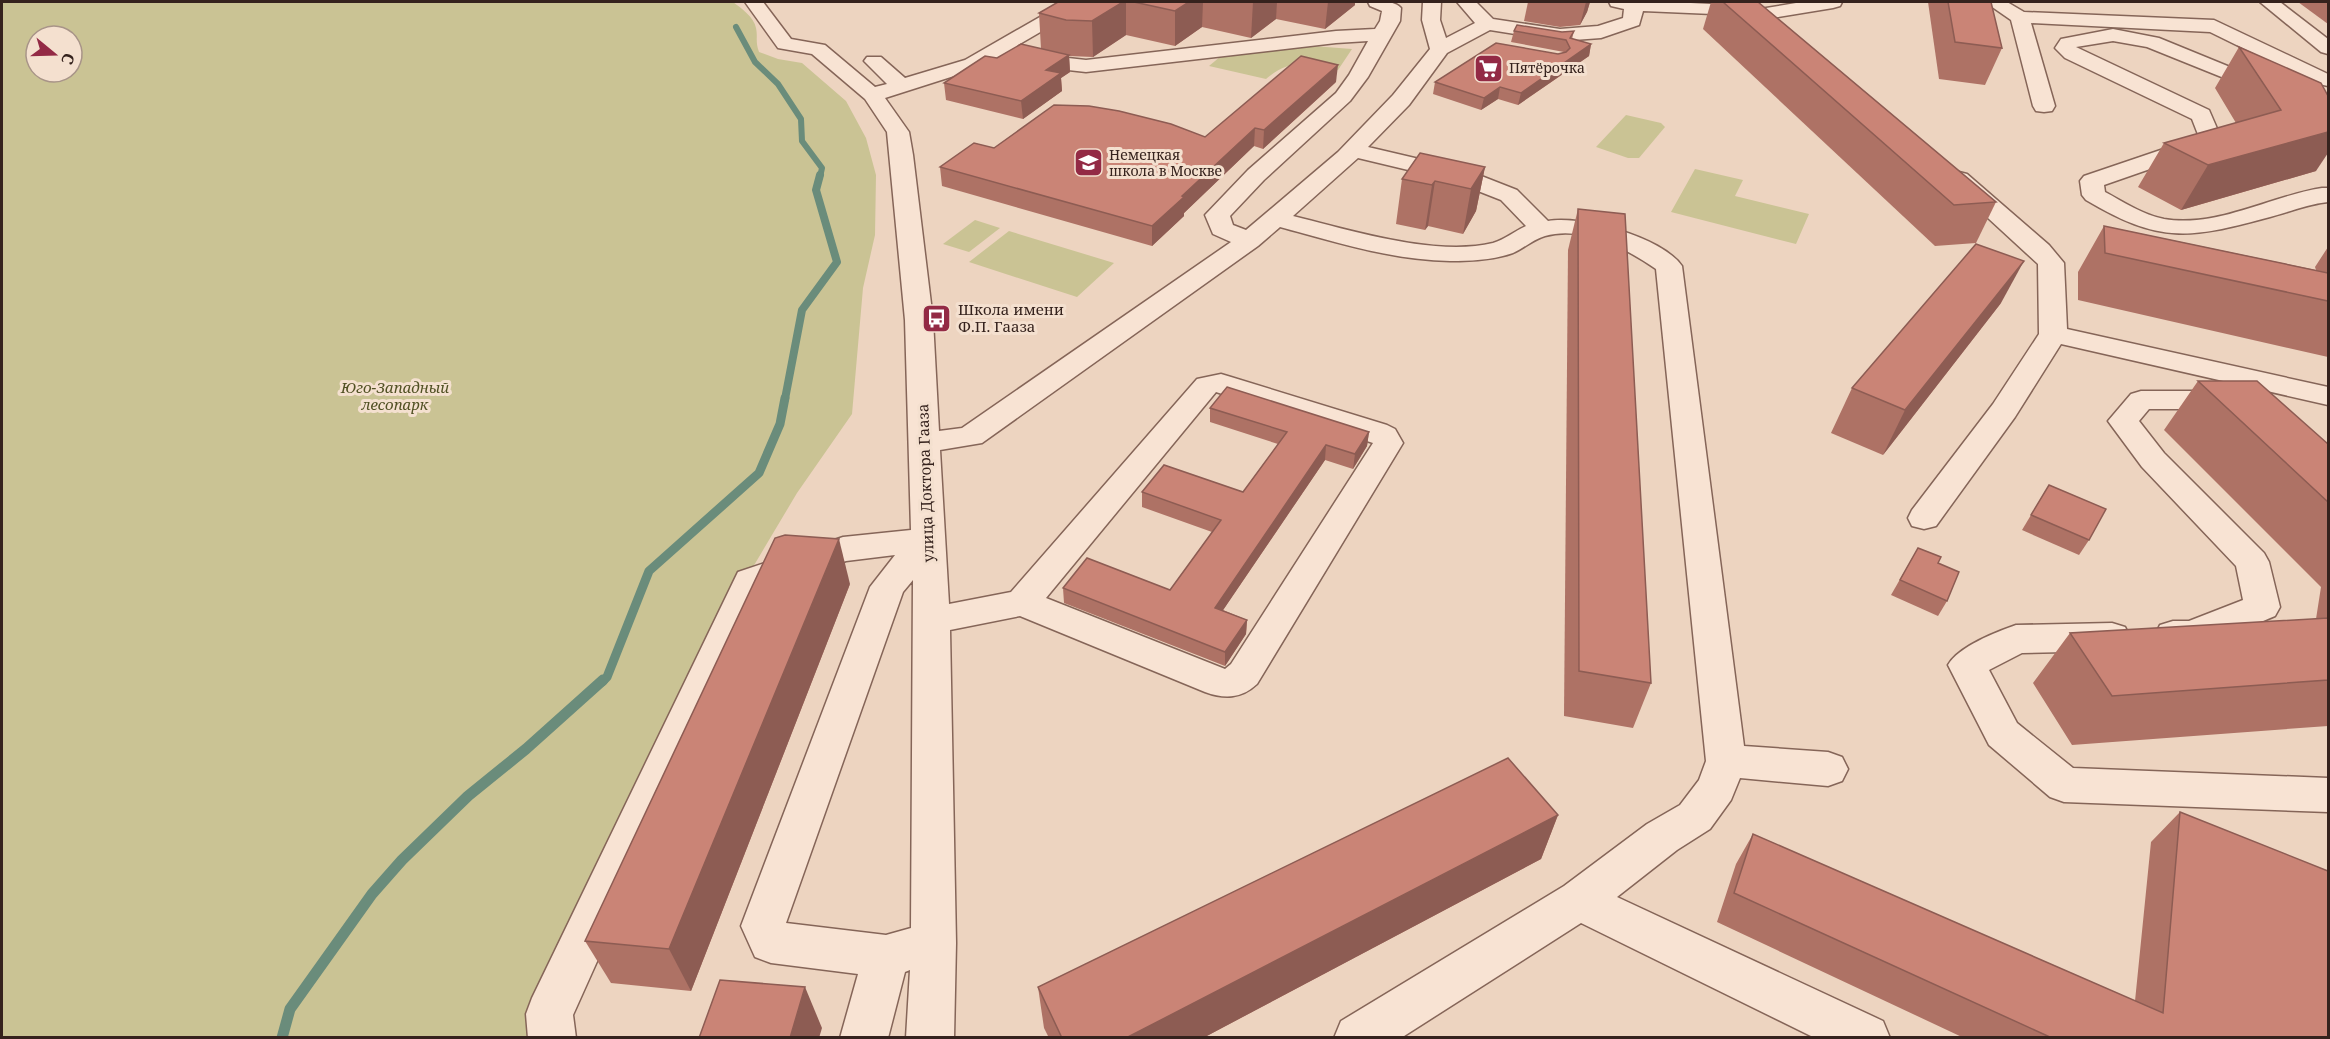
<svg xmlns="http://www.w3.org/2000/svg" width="2330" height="1039" font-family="'Noto Serif',serif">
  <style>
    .green { fill: #cac394; fill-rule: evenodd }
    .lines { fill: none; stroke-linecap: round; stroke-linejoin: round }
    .stream-far3 { stroke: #6a8c7b; stroke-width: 6 }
    .stream-far2 { stroke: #6a8c7b; stroke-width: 8 }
    .stream-far1 { stroke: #6a8c7b; stroke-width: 9 }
    .stream { stroke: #6a8c7b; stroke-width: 11 }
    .minor-casing { stroke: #856558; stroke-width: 3 }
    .minor { fill: #f8e3d3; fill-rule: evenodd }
    .wall { fill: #ae7265 }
    .shaded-wall { fill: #8d5c53 }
    .building { fill: #ca8476; stroke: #8d5c53; stroke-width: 1.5 }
    .labels { text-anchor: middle; stroke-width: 6; stroke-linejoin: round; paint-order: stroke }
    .far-poi-label { font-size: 14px; fill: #35221d; stroke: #f4e0cf; text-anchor: start }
    .poi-label { font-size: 15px; fill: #35221d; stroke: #f4e0cf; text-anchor: start }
    .park-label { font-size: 15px; font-style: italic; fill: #515124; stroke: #f4e0cf }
    .street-label { font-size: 15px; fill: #35221d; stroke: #f4e0cf }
  </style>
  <rect width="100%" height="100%" fill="#edd4c0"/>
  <g class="green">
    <path d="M2,2h731c8,6 21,15 23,26 2,9 -1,13 3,24l19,7 24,4 44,38 20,37 10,37 -1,60 -12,53 -11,126 -55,79 -69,116 -202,428 -524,1zM36,36h36v36h-36z"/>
    <path d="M1313,46l39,3 -14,21c-31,-5 -46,-13 -72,9l-57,-13 12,-10z"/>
    <path d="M1626,115l35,8 4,4 -26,31h-11l-32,-11z"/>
    <path d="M1695,169l48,11 -8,16 74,18 -13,30 -125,-32z"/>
    <path d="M975,220l25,8 -31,24 -26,-8z"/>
    <path d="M1009,231l105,32 -37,34 -108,-35z"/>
  </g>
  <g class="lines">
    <path class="stream-far3" d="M736,27l19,35 23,22 23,35 1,22 20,27 -2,9"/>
    <path class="stream-far2" d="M785,399l17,-89 35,-48 -21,-72 4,-15"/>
    <path class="stream-far1" d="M602,682l5,-5 42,-106 110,-98 21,-49 5,-26"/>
    <path class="stream" d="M282,1038l8,-29 82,-115 30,-34 66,-64 58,-47 77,-69"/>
    <defs>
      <g id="minor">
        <path d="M745,2h18l28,37 34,6 50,42 12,-3 -23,-23 3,-4h14l24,21 60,-18 101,-58h21l-2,4 -67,39 50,13 18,2 250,-29 39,-2 5,-8 2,-10 -12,-5 -2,-4c11,0 26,-2 33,6l-1,13 -32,56 -18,24 -86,79 -34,36 3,9 13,5 92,-78 55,-57 37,-46 -8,-29 1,-18h18l-1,18 6,18 29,-15 -18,-21h19l17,17 67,10 38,-3 25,-8 1,-9 -13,-3 -2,-4h61l83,4 7,3 42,-7h40l-2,4 -7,2 -67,11 -7,-3 -116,-5 -4,14 -38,13 -41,3 -70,-11 -43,23 -38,52 -41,42 98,23 51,20 31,31c34,-6 114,16 134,45l62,480 84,6 14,5 6,12 -6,12 -14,5 -88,-8 -9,22 -21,29 -33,21 -60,47 266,124 7,17h-75l-234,-115 -180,115h-67l7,-17 223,-135 83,-62 33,-19 19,-25 7,-19 -50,-492c-29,-20 -73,-44 -111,-33 -11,3 -21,12 -32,17 -20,7 -42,8 -63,8 -59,-1 -114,-19 -170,-34l-22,19 -276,197 -42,7 9,154 62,-12 186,-213 24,-5 10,3 156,48 8,4 8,14 -146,241c-16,15 -33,15 -52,8l-185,-76 -70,14 6,313 -2,95h-48l4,-68 -5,2 -17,66h-48l18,-64 -87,-11 -16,-6 -14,-31 129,-339 25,-32 -49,6 -82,28 -191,426 3,23h-48l-2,-24 6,-16 206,-426 105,-35 68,-7 -6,-210 -18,-188 -22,-33 -53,-45 -34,-6zM1368,41l-19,34 -13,18 -88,77 -43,45 8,19 18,8 -269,186 -23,3 -6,-111 -20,-165 -4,-23 -24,-34 94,-30 25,-14 64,16 18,2 250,-29zM1358,158l92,22 51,20 25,26c-11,5 -22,14 -33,17 -58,14 -143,-13 -200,-27zM1216,392l157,51 -142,221 -6,5 -179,-71zM913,580l-2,348 -25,7 -100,-12 117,-331z"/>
        <path d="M1985,2h22l17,10 190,8 114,54v12l-14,-3 -104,-51 -179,-9 24,83 -3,5 -8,1 -8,-1 -3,-5 -22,-86z"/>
        <path d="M2260,2h20l48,37v15l-7,-2z"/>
        <path d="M2113,29l46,9 169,69v13l-181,-73 -34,-6 -37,6 133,63 13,30 -3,5 -115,40 1,7c19,10 38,23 59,27 54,9 106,-23 158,-31h6v14c-19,2 -39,10 -58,15 -81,22 -110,27 -184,-17l-4,-5 -2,-14 4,-5 115,-39 -7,-18 -127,-61 -10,-10 6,-9z"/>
        <path d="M1959,172l8,2 82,71 15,18 3,66 261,58v18l-267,-61 -46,73 -79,109 -12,3 -12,-3 -4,-8 4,-8 81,-106 46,-70 -1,-70 -87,-80 -4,-5 4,-5z"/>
        <path d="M2141,391h53l46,11 4,7 -4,7 -11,2 -35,-9h-45l-10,12 25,32 100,100 5,9 11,45 -5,9c-35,14 -77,40 -115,29l-5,-10 5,-10 13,-4h16l54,-21 -7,-34 -94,-99 -34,-46 23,-27z"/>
        <path d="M2112,623l13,4 5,10 -5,10 -13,4 -90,2 -33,17 28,53 56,45 255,10v34l-264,-10 -14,-5 -61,-52 -41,-80c10,-18 48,-33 68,-40z"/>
      </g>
    </defs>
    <use href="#minor" class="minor-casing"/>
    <use href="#minor" class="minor"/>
  </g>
  <g class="wall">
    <path d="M1058,2h297v3l-30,24 -49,-10 -25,19 -49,-11 -27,19 -49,-11 -33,22 -24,-1 1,16 -9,6 1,13 -39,28 -77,-19 -2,-17 53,-25 44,-9 -2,-36z"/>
    <path d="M1528,2h62l-3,10 -7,13 -20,2 -36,-6z"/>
    <path d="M1711,2h47l238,200 -20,41 -41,3 -232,-217z"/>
    <path d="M1928,2h63l11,46 -17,37 -46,-6z"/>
    <path d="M2298,2h30v22z"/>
    <path d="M1514,31l48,1 12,-1 -2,8 19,5 -2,12 -71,49 -20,-6 -17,11 -48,-16 2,-12 129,-29v-1l-53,-10z"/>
    <path d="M2239,47l82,36 -5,88 -135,39 -43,-23 26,-44 72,-20 -21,-35z"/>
    <path d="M1336,82l-73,67 -9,-3 -70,67v3l-32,30 -210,-60 -2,-19 54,-19 211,-11z"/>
    <path d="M1485,167l-9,44 -13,23 -35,-8 -3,4 -29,-6 6,-45z"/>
    <path d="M1578,209l73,474 -18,45 -69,-12 4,-466z"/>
    <path d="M2104,226l212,44 -1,-3 13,-20v110l-250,-57v-28z"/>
    <path d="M2001,303l-118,152 -52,-22 21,-45z"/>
    <path d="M2198,381l130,63v282l-256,19 -39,-62 37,-50 246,-14 5,-32 -157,-157z"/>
    <path d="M1210,408l159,24 -2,14 -14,23 -28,-9 -102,150 24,10 -1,14 -21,32 -161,-63 -1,-15 107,2 42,-58 -70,-25v-15h101l35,-48 -68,-22z"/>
    <path d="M2049,485l40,55 -10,15 -57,-25z"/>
    <path d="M1918,548l20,15 9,38 -9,15 -47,-21z"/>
    <path d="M850,584l-159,407 -80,-8 -26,-42z"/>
    <path d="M2180,812l148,226h-364l-247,-116 19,-58 17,-30 382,167 16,-159z"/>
    <path d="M1558,815l-17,44 -338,179h-154l-5,-10 -6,-41z"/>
  </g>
  <g class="shaded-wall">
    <path d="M1123,2h3v33l-33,22 -1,-36z"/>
    <path d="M1189,2h14l-1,25 -27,19v-35z"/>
    <path d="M1253,2h24l-1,17 -25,19z"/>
    <path d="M1328,2h27v3l-30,24z"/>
    <path d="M1586,2h4l-3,10 -7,13z"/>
    <path d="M1591,44l-2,12 -71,49 3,-12z"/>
    <path d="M1069,55l1,17 -9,6 1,13 -39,28 -2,-18 25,-31z"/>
    <path d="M1338,65l-2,17 -73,67 1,-19z"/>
    <path d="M1500,87l-2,12 -17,11 3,-12z"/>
    <path d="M1255,128l-1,18 -70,67v3l-32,30v-20l30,-30z"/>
    <path d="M2328,132v21l-12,18 -135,39 27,-45z"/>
    <path d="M1485,167l-9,44 -13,23 8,-45z"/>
    <path d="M1435,181l-7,45 -3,4 7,-45z"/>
    <path d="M2024,261l-23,42 -118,152 22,-45z"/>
    <path d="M1369,432l-2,14 -14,23 2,-15z"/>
    <path d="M1326,445l-1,15 -110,162v-14z"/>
    <path d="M839,539l11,45 -159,407 -22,-42z"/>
    <path d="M1247,620l-1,14 -21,32v-14z"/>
    <path d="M1558,815l-17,44 -338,179h-77z"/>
    <path d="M805,987l17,41 -3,10h-29z"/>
  </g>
  <g class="building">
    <path d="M1058,2h65l-31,19 -26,-1 -27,-7z"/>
    <path d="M1134,2h55l-14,9z"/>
    <path d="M1723,2h35l238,200 -42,3z"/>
    <path d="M1948,2h43l11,46 -47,-6z"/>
    <path d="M1517,25l45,7 12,-1 -4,7 21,6 -70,49 -21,-6 -16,11 -49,-16 61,-39 62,11 8,-2 4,-4 -4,-8 -52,-9z"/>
    <path d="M1021,44l48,11 -23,15 15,3 -40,28 -77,-18 41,-27 12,2z"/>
    <path d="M2239,47l82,36 7,13v36l-120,33 -44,-22 117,-33z"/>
    <path d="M1301,56l37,9 -74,65 -9,-2 -73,68 2,1 -32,29 -212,-59 34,-24 20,5 60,-43 35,1 30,5 52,13 34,13z"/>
    <path d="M1420,153l65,14 -14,22 -36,-8 -3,4 -30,-6z"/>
    <path d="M1578,209l47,5 26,469 -72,-12z"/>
    <path d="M2104,226l224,47v28l-223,-48z"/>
    <path d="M1976,244l48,17 -119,149 -53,-22z"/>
    <path d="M2198,381h59l71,63v58z"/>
    <path d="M1227,387l142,45 -14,22 -29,-9 -111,163 32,12 -22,32 -162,-64 24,-30 83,32 51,-70 -79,-28 22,-27 79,27 44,-60 -77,-24z"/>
    <path d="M2049,485l57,24 -17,31 -58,-25z"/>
    <path d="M785,535l54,4 -170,410 -84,-8 190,-403z"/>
    <path d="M1918,548l23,9 -3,6 21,9 -12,29 -47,-21z"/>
    <path d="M2328,618v62l-216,16 -42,-63z"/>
    <path d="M1508,758l50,57 -432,223h-64l-24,-51z"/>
    <path d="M2180,812l148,59v167h-276l-318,-145 19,-59 410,179z"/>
    <path d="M720,980l85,7 -15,51h-91z"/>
  </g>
  <defs>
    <symbol id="supermarket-square" viewBox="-11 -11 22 22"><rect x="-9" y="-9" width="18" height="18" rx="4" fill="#932a45" stroke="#f4e0cf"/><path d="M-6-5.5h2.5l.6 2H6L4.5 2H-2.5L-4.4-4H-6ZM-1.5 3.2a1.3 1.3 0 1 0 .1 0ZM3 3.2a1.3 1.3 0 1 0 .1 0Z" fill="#fff"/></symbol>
    <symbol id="school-square" viewBox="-11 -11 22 22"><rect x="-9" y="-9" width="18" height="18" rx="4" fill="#932a45" stroke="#f4e0cf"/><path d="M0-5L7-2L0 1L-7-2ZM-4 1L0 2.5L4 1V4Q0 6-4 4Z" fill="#fff"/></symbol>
    <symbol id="bus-square" viewBox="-11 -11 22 22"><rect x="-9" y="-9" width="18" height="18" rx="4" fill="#932a45" stroke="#f4e0cf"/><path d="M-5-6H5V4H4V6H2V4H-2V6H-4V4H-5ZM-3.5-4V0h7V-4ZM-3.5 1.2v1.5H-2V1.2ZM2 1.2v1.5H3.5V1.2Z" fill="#fff"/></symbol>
  </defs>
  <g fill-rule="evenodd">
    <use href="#supermarket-square" x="1472" y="52" width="33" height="33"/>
    <use href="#school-square" x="1072" y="146" width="33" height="33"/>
    <use href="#bus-square" x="920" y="302" width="33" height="33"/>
  </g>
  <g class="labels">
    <g class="far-poi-label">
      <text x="1509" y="73">Пятёрочка</text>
      <text x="1109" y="160">Немецкая<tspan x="1109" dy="16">школа в Москве</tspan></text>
    </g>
    <g class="poi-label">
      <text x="958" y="315">Школа имени<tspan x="958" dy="17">Ф.П. Гааза</tspan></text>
    </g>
    <g class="park-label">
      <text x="395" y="393">Юго-Западный<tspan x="395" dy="17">лесопарк</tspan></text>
    </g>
    <g class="street-label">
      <text transform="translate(926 483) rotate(-92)" y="5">улица Доктора Гааза</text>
    </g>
  </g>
  <rect width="2330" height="1039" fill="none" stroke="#35221d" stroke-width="6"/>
  <g transform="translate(54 54) rotate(109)"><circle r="28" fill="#f4e0cf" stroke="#a89488" stroke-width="1.5"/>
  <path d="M0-4.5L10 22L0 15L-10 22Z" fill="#932a45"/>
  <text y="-9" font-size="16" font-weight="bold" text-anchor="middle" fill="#35221d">С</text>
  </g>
</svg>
